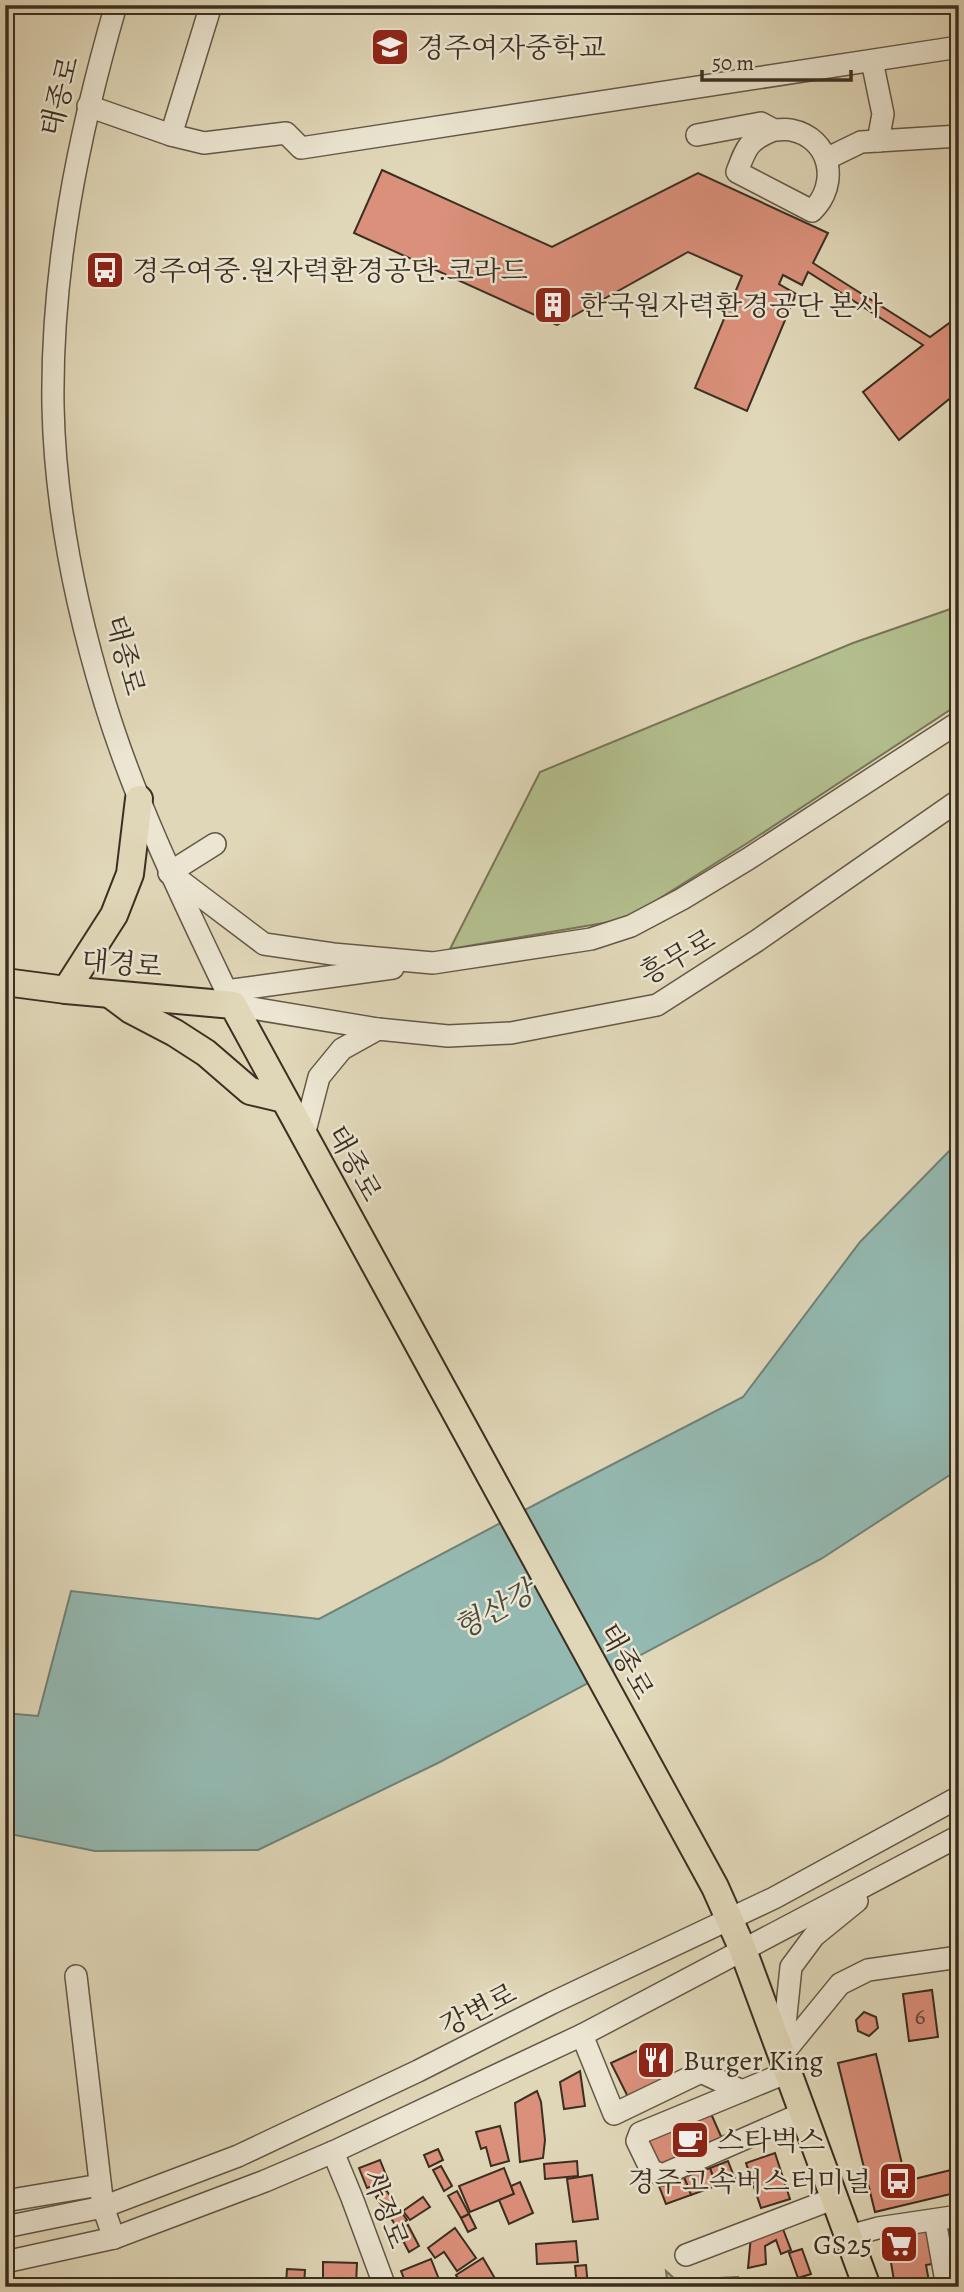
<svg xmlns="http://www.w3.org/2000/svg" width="964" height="2292" font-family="Alegreya,'Noto Serif KR',serif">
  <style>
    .green { fill: #b3be8e; stroke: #777658; stroke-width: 2 }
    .water { fill: #94b9b1; stroke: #708277; stroke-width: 2 }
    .building { fill: #db907b; stroke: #3b2f21; stroke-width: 2 }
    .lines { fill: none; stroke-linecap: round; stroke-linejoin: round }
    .minor-casing { stroke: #645947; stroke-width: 24 }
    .major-casing { stroke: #3b2f21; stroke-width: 30 }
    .minor { stroke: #ebe5d1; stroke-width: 21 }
    .major { stroke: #e0d7b8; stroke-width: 26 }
    .labels { text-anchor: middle; stroke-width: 5; stroke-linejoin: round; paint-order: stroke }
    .number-label { font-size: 24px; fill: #634738 }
    .poi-label { font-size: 28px; fill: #3b2f21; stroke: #ebe5d1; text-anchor: start }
    .street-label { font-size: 28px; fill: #3b2f21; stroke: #ebe5d1 }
    .water-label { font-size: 30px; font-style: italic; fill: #4d4b3e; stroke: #ebe5d1 }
  </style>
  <rect width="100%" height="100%" fill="#e0d7b8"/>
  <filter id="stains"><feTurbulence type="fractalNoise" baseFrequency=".00286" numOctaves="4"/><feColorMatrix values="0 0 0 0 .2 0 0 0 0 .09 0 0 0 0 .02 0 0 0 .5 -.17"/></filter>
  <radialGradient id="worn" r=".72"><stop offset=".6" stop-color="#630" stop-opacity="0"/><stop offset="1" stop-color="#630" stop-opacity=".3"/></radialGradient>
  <g class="green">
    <path d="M959,606v98l-210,138 -122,77 -177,30 90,-177 313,-129z"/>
    <path d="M666,2271l10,9 62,-3 1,10h-71z"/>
  </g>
  <path class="water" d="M959,1141v328l-138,90 -383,204 -180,87 -163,1 -90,-18v-120l33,3 33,-125 248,28 240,-127 184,-95 117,-155z"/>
  <g class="building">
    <path d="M382,170l170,77 146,-74 130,60 -15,30 117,74 29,-21v75l-60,49 -36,-48 60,-47 -115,-73 -6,13 -19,-10 -4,9 17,10 -49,117 -52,-23 47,-112 -54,-24 -131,73 -203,-92z"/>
    <path d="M932,1990l6,47 -29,4 -6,-47z"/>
    <path d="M864,2012l12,5 2,11 -9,8 -11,-5 -2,-11z"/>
    <path d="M656,2042l17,36 -44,21 -18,-36z"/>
    <path d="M876,2054l30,127 53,-13v24l-84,20 -37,-149z"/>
    <path d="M580,2071l5,35 -21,3 -4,-27z"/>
    <path d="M537,2091l4,11 4,38 -2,18 -23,4 -5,-59z"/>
    <path d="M705,2100l22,50 -67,21 -15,-34z"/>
    <path d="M500,2126l9,35 -18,5 -5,-19 -5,2 -5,-17z"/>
    <path d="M438,2149l5,11 -14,7 -5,-12z"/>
    <path d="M775,2153l15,46 -29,9 -15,-45z"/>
    <path d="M380,2160l8,20 -21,8 -8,-20z"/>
    <path d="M577,2161l1,15 -33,3 -1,-15z"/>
    <path d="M728,2161l7,18 -19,7 -6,-18z"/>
    <path d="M441,2166l11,20 -8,5 -11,-21z"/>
    <path d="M504,2168l10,26 -44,18 -11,-26z"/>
    <path d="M710,2168l6,18 -25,9 -7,-18z"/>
    <path d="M592,2175l6,44 -25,3 -6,-43z"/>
    <path d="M684,2177l7,18 -25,9 -7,-18z"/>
    <path d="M520,2182l13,31 -24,11 -10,-24 15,-6 -3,-8z"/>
    <path d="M386,2190l21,30 -10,7 -21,-30z"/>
    <path d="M457,2191l12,23 -8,4 -13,-22z"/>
    <path d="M423,2197l7,10 -20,13 -7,-9z"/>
    <path d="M469,2214l7,14 -8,4 -7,-14z"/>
    <path d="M781,2224l10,26 -10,4 -5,-14 -11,6 1,18 -18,4 3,-32z"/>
    <path d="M408,2225l11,21 -10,6 -11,-21z"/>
    <path d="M959,2225v30l-7,1 -5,-29z"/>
    <path d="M932,2226l6,37 -12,2 4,22h-35l-8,-49 7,-6z"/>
    <path d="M455,2228l21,30 -19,13 -13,-19 -9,6 -7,-10z"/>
    <path d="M576,2241l2,21 -41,2 -1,-20z"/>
    <path d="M802,2249l9,25 -13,4 -9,-25z"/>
    <path d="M483,2258l17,29h-28l-2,-3 -7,3 -7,-12z"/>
    <path d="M431,2259l11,28h-19l-3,-6 -13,5 -6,-15z"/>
    <path d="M323,2262l34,1 -1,22 -33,-1z"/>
    <path d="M586,2265l2,22h-11l-2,-21z"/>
    <path d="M287,2269l18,1 -1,15 -18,-1z"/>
  </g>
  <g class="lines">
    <defs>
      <g id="minor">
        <path d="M116,5c-38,131 -65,265 -63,401 2,100 23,202 52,297 32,105 81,203 128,302l145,24"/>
        <path d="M872,61l11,53 -5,27"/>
        <path d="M88,106l83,29 33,8 82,-10 15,15 658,-101"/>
        <path d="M774,130c5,0 11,-1 17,0 40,8 49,54 21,81l-75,-39c9,-24 11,-32 37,-42z"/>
        <path d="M171,135l40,-130"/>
        <path d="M697,135l64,-12 13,7"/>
        <path d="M826,159l35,-17 98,-6"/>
        <path d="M169,873l46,-29"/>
        <path d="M174,876l90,68 69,10 100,9 158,-24 40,-13 51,-27 66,-40 211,-137"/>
        <path d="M226,991l167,-23"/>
        <path d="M304,1135l15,-58 23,-28 36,-20 70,7 63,-3 146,-28 101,-65 201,-140"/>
        <path d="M76,1976l27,231 11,31"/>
        <path d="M582,2035l32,79 87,-42 41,19"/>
        <path d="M782,2054l9,-87 23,-31 43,-35"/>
        <path d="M782,2055l58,-71 28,-14 91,-13"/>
        <path d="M788,2072l-148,61 -3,8 14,29 11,5 141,-62"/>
        <path d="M333,2152l19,46 33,89"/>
        <path d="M5,2201l95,-16"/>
        <path d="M935,2220l12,67"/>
        <path d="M5,2227l98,-20 135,-51 180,-85 134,-68 222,-105 185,-101"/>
        <path d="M849,2236l29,-8 81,-12"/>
        <path d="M686,2255l149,-57"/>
        <path d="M5,2262l109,-24 151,-57 68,-29 249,-117 377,-199"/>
      </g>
      <g id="major">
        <path d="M5,982l61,8 167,15 482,882 28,63 124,337"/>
        <path d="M66,990l48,-75 16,-41 9,-75"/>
        <path d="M111,995l20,15 44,23 31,20 44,38 34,8"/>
      </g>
    </defs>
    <use href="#minor" class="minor-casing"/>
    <use href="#major" class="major-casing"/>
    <use href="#minor" class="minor"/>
    <use href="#major" class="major"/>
  </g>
  <defs>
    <symbol id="school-square" viewBox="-11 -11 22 22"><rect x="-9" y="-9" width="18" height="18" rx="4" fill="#8f2418" stroke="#ebe5d1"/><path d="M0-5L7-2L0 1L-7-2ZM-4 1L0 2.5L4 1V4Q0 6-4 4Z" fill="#fff"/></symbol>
    <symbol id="bus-square" viewBox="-11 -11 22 22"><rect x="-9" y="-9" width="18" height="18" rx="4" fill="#8f2418" stroke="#ebe5d1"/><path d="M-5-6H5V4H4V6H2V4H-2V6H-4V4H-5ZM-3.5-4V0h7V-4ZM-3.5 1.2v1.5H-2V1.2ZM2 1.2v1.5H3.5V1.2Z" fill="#fff"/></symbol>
    <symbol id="building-square" viewBox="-11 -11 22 22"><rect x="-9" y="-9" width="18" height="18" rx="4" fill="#8f2418" stroke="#ebe5d1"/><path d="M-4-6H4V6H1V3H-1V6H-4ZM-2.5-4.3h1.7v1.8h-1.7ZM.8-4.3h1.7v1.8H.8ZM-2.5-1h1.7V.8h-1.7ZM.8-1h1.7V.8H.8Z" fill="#fff"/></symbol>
    <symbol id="restaurant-square" viewBox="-11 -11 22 22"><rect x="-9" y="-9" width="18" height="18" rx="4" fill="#8f2418" stroke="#ebe5d1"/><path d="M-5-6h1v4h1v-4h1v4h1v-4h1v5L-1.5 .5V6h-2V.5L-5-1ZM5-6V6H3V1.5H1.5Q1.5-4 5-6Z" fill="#fff"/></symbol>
    <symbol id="cafe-square" viewBox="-11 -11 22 22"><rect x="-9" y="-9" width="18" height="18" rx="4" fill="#8f2418" stroke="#ebe5d1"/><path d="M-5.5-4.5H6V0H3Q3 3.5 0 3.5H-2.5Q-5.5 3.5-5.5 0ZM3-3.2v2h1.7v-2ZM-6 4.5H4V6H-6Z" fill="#fff"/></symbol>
    <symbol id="supermarket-square" viewBox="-11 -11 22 22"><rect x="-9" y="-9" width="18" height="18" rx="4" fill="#8f2418" stroke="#ebe5d1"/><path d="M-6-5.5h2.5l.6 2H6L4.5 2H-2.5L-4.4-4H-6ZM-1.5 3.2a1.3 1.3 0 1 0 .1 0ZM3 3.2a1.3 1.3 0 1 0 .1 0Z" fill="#fff"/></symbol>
  </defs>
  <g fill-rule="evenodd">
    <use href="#school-square" x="368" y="25" width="44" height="44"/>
    <use href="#bus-square" x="83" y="248" width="44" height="44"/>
    <use href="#building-square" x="531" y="283" width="44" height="44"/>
    <use href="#restaurant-square" x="634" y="2038" width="44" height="44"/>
    <use href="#cafe-square" x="668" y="2118" width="44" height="44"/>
    <use href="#bus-square" x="876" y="2159" width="44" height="44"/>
    <use href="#supermarket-square" x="877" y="2222" width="44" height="44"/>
  </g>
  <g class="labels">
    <g class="number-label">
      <text x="920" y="2024">6</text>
    </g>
    <g class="poi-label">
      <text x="417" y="57">경주여자중학교</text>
      <text x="132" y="280">경주여중.원자력환경공단.코라드</text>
      <text x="580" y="315">한국원자력환경공단 본사</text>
      <text x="683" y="2070">Burger King</text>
      <text x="717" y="2150">스타벅스</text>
      <text x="871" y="2191" text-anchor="end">경주고속버스터미널</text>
      <text x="872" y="2254" text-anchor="end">GS25</text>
    </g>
    <g class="street-label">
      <text transform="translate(59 96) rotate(-76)" y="10">태종로</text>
      <text transform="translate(126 655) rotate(75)" y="10">태종로</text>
      <text transform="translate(677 956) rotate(-30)" y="10">흥무로</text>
      <text transform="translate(122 963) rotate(5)" y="10">대경로</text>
      <text transform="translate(355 1163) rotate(61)" y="10">태종로</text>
      <text transform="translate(627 1661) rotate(61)" y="10">태종로</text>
      <text transform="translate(478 2009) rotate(-27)" y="10">강변로</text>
      <text transform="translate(386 2209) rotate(69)" y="10">사정로</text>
    </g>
    <g class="water-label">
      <text transform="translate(494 1610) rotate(-29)" y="10">형산강</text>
    </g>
  </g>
  <rect width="964" height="2292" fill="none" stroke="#e0d7b8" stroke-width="28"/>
  <rect x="7" y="7" width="950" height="2278" fill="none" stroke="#3b2f21" stroke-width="3.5"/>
  <rect x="14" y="14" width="936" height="2264" fill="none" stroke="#3b2f21" stroke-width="2"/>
  <path d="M702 70v10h149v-10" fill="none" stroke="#3b2f21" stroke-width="3.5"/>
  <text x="712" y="70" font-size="21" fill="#3b2f21" stroke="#ebe5d1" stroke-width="5" paint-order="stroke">50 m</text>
  <rect width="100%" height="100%" filter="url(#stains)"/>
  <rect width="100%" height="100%" fill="url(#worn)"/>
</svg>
